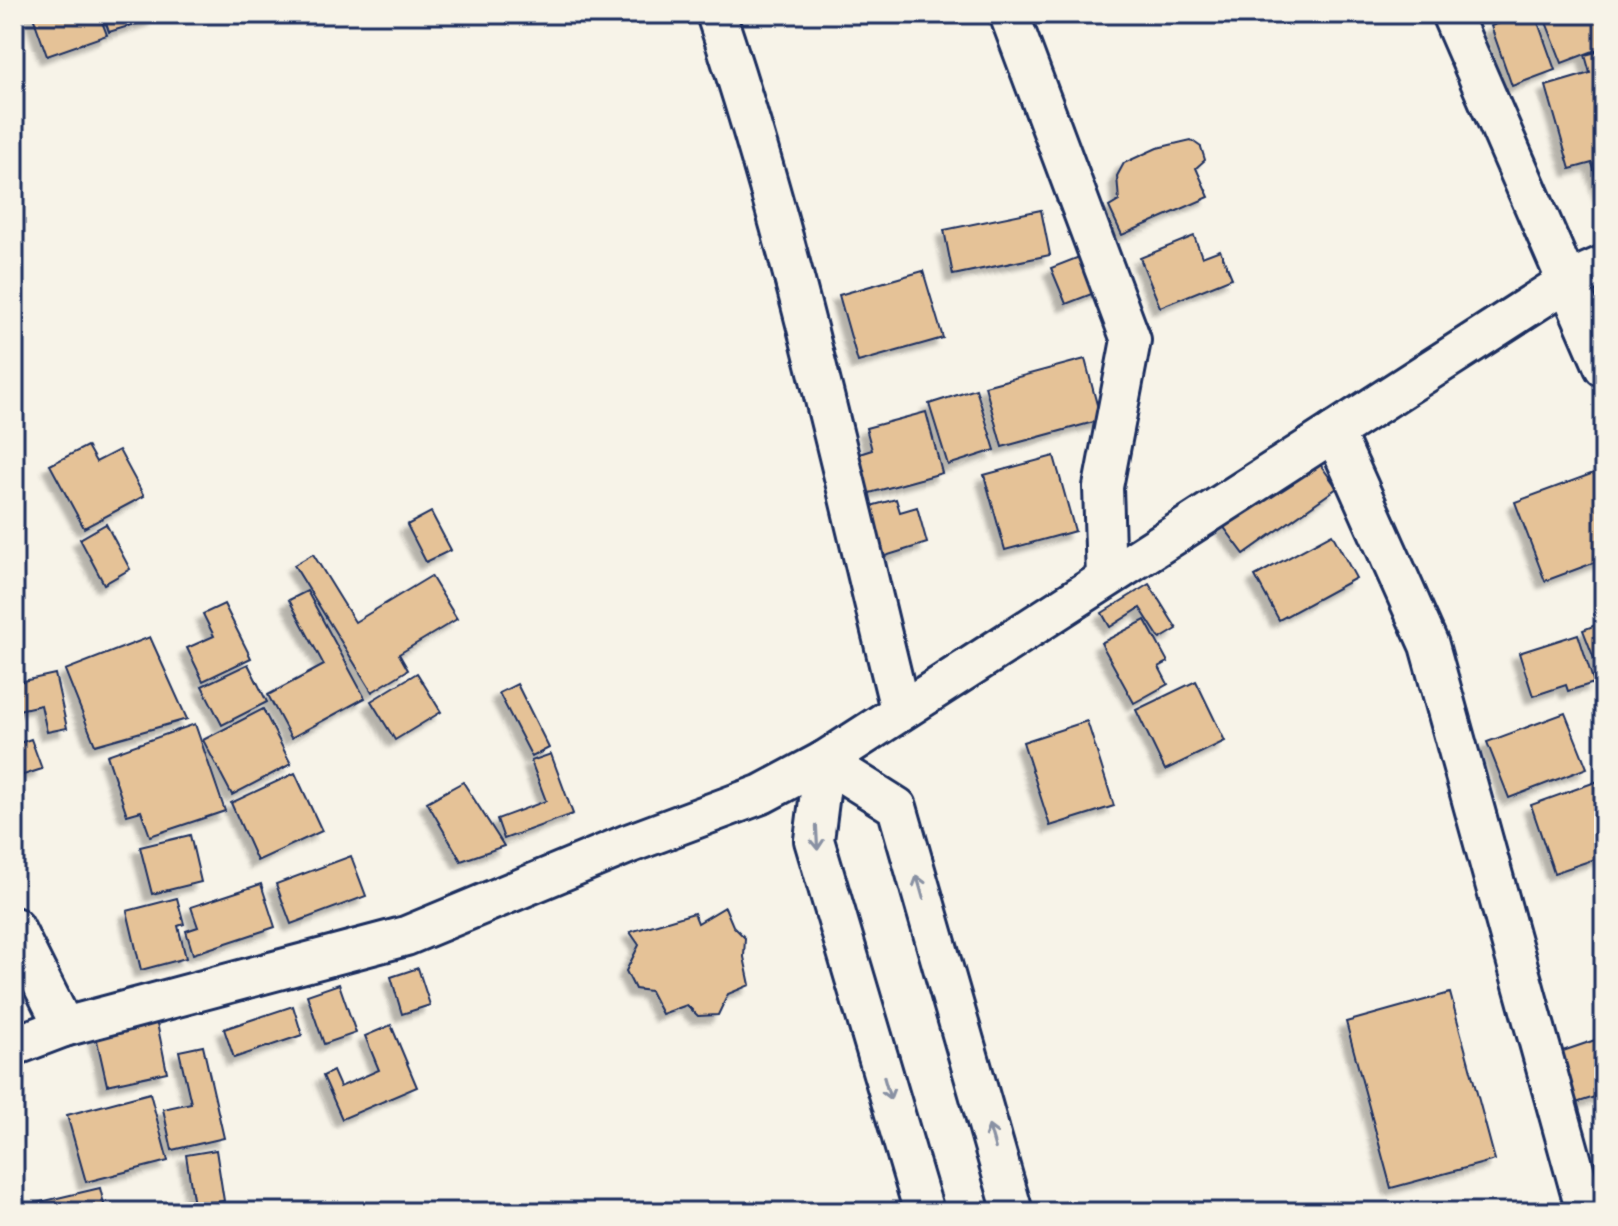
<svg xmlns="http://www.w3.org/2000/svg" width="1618" height="1226" font-family="Sriracha,sans-serif">
  <style>
    .building { fill: #e5c297; stroke: #1b2f5e; stroke-width: 2; filter: url(#shadow) }
    .lines { fill: none; stroke-linecap: round; stroke-linejoin: round }
    .minor-casing { stroke: #1b2f5e; stroke-width: 44 }
    .minor { stroke: #f7f3e8; stroke-width: 38 }
    .oneway { stroke: #8991a3 }
  </style>
  <defs>
    <filter id="shadow"><feDropShadow dx="-7" dy="7" stdDeviation="2" flood-color="#0004"/></filter>
  </defs>
  <rect width="100%" height="100%" fill="#f7f3e8"/>
  <filter id="ink" filterUnits="userSpaceOnUse"><feTurbulence type="fractalNoise" baseFrequency=".0125" numOctaves="2"/><feDisplacementMap in="SourceGraphic" scale="16" xChannelSelector="R" yChannelSelector="G"/><feConvolveMatrix kernelMatrix="1 2 1 2 8 2 1 2 1" color-interpolation-filters="sRGB"/></filter>
  <g filter="url(#ink)">
    <g class="building">
      <path d="M32,14h67l8,21 -60,21z"/>
      <path d="M103,14h51l1,4 -46,14z"/>
      <path d="M1526,14h9l20,56 -43,16 -21,-60z"/>
      <path d="M1567,14h37v33l-42,16 -16,-41z"/>
      <path d="M1604,50v153l-12,-40 -22,6 -24,-83 44,-13 -5,-18z"/>
      <path d="M1191,140l10,7 4,13 -9,8 13,29 -87,38 -13,-28 10,-6 -2,-25 7,-13 33,-15z"/>
      <path d="M1041,210l9,45 -97,20 -9,-45z"/>
      <path d="M1194,236l8,21 18,-7 12,28 -72,29 -20,-49z"/>
      <path d="M1092,252l15,36 -41,16 -15,-36z"/>
      <path d="M923,271l20,67 -85,24 -19,-67z"/>
      <path d="M1085,359l16,61 -99,27 -17,-61z"/>
      <path d="M976,389l19,61 -47,15 -19,-61z"/>
      <path d="M926,412l16,61 -76,21 -10,-39 16,-5 -6,-22z"/>
      <path d="M87,446l9,16 23,-12 25,46 -60,32 -34,-63z"/>
      <path d="M1054,456l21,75 -70,19 -21,-75z"/>
      <path d="M1317,460l20,28 -93,66 -21,-28z"/>
      <path d="M1602,470l2,89 -59,22 -30,-79z"/>
      <path d="M896,499l4,13 17,-5 10,36 -45,14 -15,-50z"/>
      <path d="M431,512l20,38 -25,12 -19,-37z"/>
      <path d="M106,524l24,45 -26,15 -24,-45z"/>
      <path d="M1332,534l24,44 -77,42 -24,-44z"/>
      <path d="M313,554l42,68 76,-46 26,43 -58,35 9,16 -36,22 -78,-127z"/>
      <path d="M1149,584l28,45 -17,10 -20,-31 -30,19 -8,-14z"/>
      <path d="M307,591l58,107 -74,40 -23,-43 56,-30 -35,-65z"/>
      <path d="M224,604l27,54 -48,23 -16,-33 27,-12 -11,-22z"/>
      <path d="M1145,620l23,42 -9,5 9,17 -34,19 -33,-60z"/>
      <path d="M1603,622l1,56 -2,1 -19,-49z"/>
      <path d="M1578,634l16,49 -26,8 -2,-6 -33,11 -14,-43z"/>
      <path d="M150,637l37,82 -92,26 -30,-75z"/>
      <path d="M248,664l19,38 -45,23 -20,-39z"/>
      <path d="M417,673l24,39 -46,28 -24,-39z"/>
      <path d="M55,674l12,54 -20,4 -6,-27 -27,6v-28z"/>
      <path d="M1196,681l29,60 -60,29 -29,-60z"/>
      <path d="M517,684l32,64 -17,9 -33,-64z"/>
      <path d="M263,709l28,55 -59,31 -29,-55z"/>
      <path d="M1565,713l22,55 -78,30 -22,-56z"/>
      <path d="M1087,721l27,85 -64,20 -27,-84z"/>
      <path d="M195,724l30,87 -75,25 -9,-25 -14,4 -20,-60z"/>
      <path d="M31,739l11,30 -28,9v-33z"/>
      <path d="M551,754l22,60 -69,25 -7,-20 49,-18 -15,-40z"/>
      <path d="M295,773l27,58 -65,30 -26,-58z"/>
      <path d="M1604,779v77l-50,17 -23,-68z"/>
      <path d="M463,782l41,64 -43,15 -34,-59z"/>
      <path d="M190,835l11,47 -49,12 -12,-47z"/>
      <path d="M351,856l15,40 -75,28 -15,-40z"/>
      <path d="M261,884l14,43 -82,27 -7,-23 12,-4 -7,-20z"/>
      <path d="M177,898l7,26 -6,2 8,32 -45,12 -14,-59z"/>
      <path d="M725,907l8,19 12,12 -1,19 6,28 -22,9 -10,21 -20,1 -11,-11 -25,9 -12,-23 -15,-2 -9,-18 13,-26 -9,-13 64,-19 4,10z"/>
      <path d="M418,968l12,37 -28,9 -11,-37z"/>
      <path d="M14,970l10,22 -10,5z"/>
      <path d="M339,984l17,49 -32,11 -17,-49z"/>
      <path d="M1450,993l45,167 -104,28 -45,-166z"/>
      <path d="M293,1006l9,29 -68,23 -10,-29z"/>
      <path d="M157,1023l10,49 -60,13 -11,-49z"/>
      <path d="M391,1025l26,62 -75,32 -19,-43 10,-5 7,16 39,-17 -14,-34z"/>
      <path d="M1604,1037v57l-28,9 -16,-51z"/>
      <path d="M203,1046l21,92 -52,12 -9,-41 28,-6 -12,-52z"/>
      <path d="M150,1093l18,68 -82,21 -19,-67z"/>
      <path d="M216,1150l8,51 -30,4 -8,-50z"/>
      <path d="M100,1188l6,24h-72l-2,-8z"/>
    </g>
    <g class="lines">
      <defs>
        <g id="minor">
          <path d="M716,14c76,227 127,463 184,695"/>
          <path d="M1009,14l122,326 -28,147 3,91"/>
          <path d="M1451,14l153,353"/>
          <path d="M1334,432l95,213 157,567"/>
          <path d="M824,761l73,46 116,405"/>
          <path d="M824,761l-10,79 110,372"/>
          <path d="M14,927l50,100"/>
          <path d="M14,1046l50,-19 342,-91 222,-92 134,-50 62,-33 744,-480 36,-16"/>
        </g>
      </defs>
      <use href="#minor" class="minor-casing"/>
      <use href="#minor" class="minor"/>
    </g>
    <defs><path id="oneway-shaft" d="M-6 0H5M1.5-3L5.5 0L1.5 3" fill="none" stroke-width="1.6" stroke-linecap="round" stroke-linejoin="round" transform="scale(2)"/></defs>
    <g class="oneway">
      <use href="#oneway-shaft" transform="translate(817 838) rotate(87)"/>
      <use href="#oneway-shaft" transform="translate(920 887) rotate(-106)"/>
      <use href="#oneway-shaft" transform="translate(887 1088) rotate(74)"/>
      <use href="#oneway-shaft" transform="translate(992 1137) rotate(-106)"/>
    </g>
  </g>
  <rect width="1618" height="1226" fill="none" stroke="#f7f3e8" stroke-width="48"/>
  <rect x="24" y="24" width="1570" height="1178" fill="none" stroke="#1b2f5e" stroke-width="3" filter="url(#ink)"/>
</svg>
